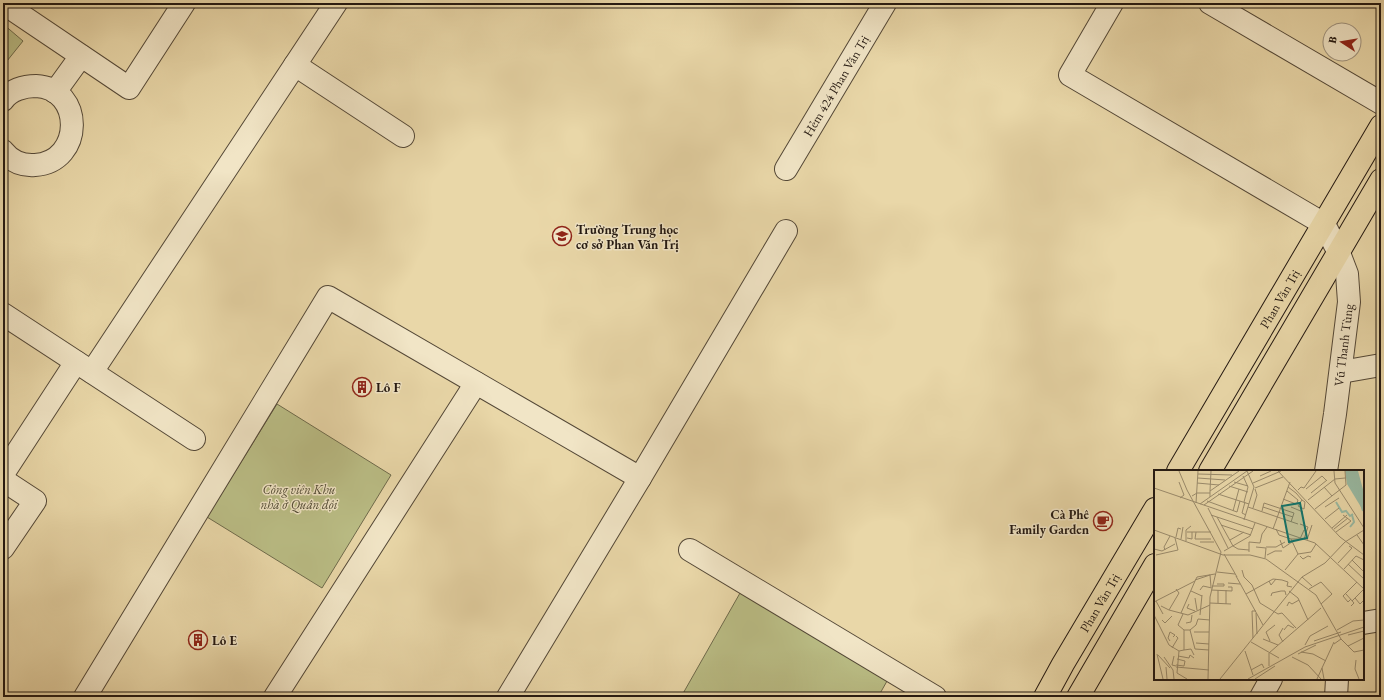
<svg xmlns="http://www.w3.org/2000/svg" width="1384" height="700" font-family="'EB Garamond',serif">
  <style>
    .green { fill: #babd85; stroke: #6e6a4b }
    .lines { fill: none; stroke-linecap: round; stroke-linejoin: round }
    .minor-casing { stroke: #544837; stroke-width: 24 }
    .major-casing { stroke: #231811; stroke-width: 24 }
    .minor { stroke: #f1e5c6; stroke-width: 22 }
    .major { stroke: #e9d7a8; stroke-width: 22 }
    .labels { text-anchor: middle; stroke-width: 3; stroke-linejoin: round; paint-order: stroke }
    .street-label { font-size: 13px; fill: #231811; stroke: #f1e5c6 }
    .poi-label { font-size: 13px; font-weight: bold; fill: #231811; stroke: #f1e5c6; text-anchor: start }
    .park-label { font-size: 13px; font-style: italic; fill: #504a34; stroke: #f1e5c6 }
    .inset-river { fill: none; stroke: #99baa3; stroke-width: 2 }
    .inset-road { fill: none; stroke: #9a8b6c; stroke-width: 1 }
    .view { fill: #0f766e; fill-opacity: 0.15; stroke: #0f766e; stroke-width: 2 }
    .inset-edge { fill: none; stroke: #231811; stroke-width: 2 }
  </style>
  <rect width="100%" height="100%" fill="#e9d7a8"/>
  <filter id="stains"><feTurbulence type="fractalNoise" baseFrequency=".005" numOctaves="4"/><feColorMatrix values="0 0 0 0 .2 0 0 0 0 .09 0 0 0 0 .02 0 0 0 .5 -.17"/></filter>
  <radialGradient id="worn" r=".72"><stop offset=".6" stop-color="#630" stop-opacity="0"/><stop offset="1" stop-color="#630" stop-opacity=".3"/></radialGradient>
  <g class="green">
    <path d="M3,24l20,17 -20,25z"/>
    <path d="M277,404l114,71 -69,113 -115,-71z"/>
    <path d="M744,586l147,88 -13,23h-197z"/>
  </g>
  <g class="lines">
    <defs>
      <g id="minor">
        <path d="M3,3l126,85 55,-85"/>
        <path d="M1112,3l-42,72 254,149 15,29 8,21 2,28 -14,112 -9,57"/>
        <path d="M1210,3l171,100"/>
        <path d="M295,65l108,71"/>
        <path d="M55,92l26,-36"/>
        <path d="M3,100c7,-10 21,-14 33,-14 48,2 48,76 -1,79 -13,1 -24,-4 -32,-14"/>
        <path id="s1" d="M786,169l99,-166"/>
        <path d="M3,314l191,125"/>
        <path d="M92,372l244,-369"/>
        <path d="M1341,372l40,-7"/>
        <path d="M3,474l73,-112"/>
        <path d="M3,480l32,21 -32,47"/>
        <path d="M690,550l245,147"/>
        <path d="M1363,623l18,-3"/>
        <path d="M85,697l243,-400 312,181"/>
        <path d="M275,697l201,-314"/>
        <path d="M508,697l132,-219 146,-247"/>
        <path d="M1261,697l10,-18"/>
        <path d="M1336,697l1,-18"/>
      </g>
      <g id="major">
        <path id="s2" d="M1178,471l203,-345"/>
        <path d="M1210,471l171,-291"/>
        <path id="s3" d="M1045,697l18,-33 92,-155"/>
        <path d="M1078,697l77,-132"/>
      </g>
    </defs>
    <use href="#minor" class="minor-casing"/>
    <use href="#major" class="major-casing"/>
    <use href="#minor" class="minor"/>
    <use href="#major" class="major"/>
  </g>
  <defs>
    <symbol id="school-ring" viewBox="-11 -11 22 22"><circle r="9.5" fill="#f1e5c6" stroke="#8f2418" stroke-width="1.5"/><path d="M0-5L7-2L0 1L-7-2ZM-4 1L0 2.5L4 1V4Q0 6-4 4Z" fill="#8f2418"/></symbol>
    <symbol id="building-ring" viewBox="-11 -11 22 22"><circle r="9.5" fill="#f1e5c6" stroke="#8f2418" stroke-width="1.5"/><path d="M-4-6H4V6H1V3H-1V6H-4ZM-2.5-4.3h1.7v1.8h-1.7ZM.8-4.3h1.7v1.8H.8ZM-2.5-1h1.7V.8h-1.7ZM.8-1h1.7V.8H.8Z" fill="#8f2418"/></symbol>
    <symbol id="cafe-ring" viewBox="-11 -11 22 22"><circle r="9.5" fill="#f1e5c6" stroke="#8f2418" stroke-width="1.5"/><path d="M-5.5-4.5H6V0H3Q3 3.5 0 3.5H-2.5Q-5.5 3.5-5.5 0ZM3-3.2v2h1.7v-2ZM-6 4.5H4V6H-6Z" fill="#8f2418"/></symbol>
  </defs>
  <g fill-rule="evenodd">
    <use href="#school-ring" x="551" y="225" width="22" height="22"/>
    <use href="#building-ring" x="351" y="376" width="22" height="22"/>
    <use href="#cafe-ring" x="1092" y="510" width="22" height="22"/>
    <use href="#building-ring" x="187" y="629" width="22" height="22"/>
  </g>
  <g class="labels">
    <g class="street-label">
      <text dy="5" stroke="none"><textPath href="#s1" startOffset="97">Hẻm 424 Phan Văn Trị</textPath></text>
      <text dy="5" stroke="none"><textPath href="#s2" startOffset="200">Phan Văn Trị</textPath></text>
      <text transform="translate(1343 345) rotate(-83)" y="5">Vũ Thanh Tùng</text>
      <text dy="5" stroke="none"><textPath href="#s3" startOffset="109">Phan Văn Trị</textPath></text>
    </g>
    <g class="poi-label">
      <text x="576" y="234">Trường Trung học<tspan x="576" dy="15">cơ sở Phan Văn Trị</tspan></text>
      <text x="376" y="392">Lô F</text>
      <text x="1089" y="519" text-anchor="end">Cà Phê<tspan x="1089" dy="15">Family Garden</tspan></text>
      <text x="212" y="645">Lô E</text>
    </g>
    <g class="park-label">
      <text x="299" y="494">Công viên Khu<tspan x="299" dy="15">nhà ở Quân đội</tspan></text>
    </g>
  </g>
  <g transform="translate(1154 470)">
    <rect width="210" height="210" fill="#e9d7a8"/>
    <path d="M191,1h13l6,22v19l-17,-28z" fill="#99baa3"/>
    <path class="inset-river" d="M201,13l8,28M182,32l6,10 4,-1 4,5 3,-2M196,57l4,-5 -2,-7"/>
    <path class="inset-road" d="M25,1l8,19 34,62 -11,45 -2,82M124,1l62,66 24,18M180,1l1,12 29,45M44,4l34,1M89,6l5,11 -4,15M106,6l11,-5M44,8l27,2M25,12l5,13 -4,3M80,12l14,4M43,13l22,2M99,13l28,-12M75,16l19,6M134,17l8,6 6,7 3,2 -1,7 -6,-3 4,-6M170,17l8,9M0,18l161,55 49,46M101,18l28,-11M152,19l16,-13 5,5M144,20l3,-3 3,1 12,-17M56,21l1,-20M133,21l11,9 -1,3M157,23l16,-13M64,24l31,10M38,26l5,-3h13M56,27v-6l29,-20M129,29l13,5M154,30l27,-21 10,-1M53,31l30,11 3,-11M91,32l-3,11 4,2M42,33l2,-32M46,34l47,-33 7,16 -10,33M50,35l49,-34M94,37l50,17M109,37l30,10M137,37l12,5M171,37l14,-9M54,38l20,40M99,38l4,-13 -2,-6M161,39l31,-24 -1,-14M79,41l6,-22M108,41l2,-8 30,10 -3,9M57,45l42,14M63,47l16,29 5,3 11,1M171,49l14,-11M146,54l8,3 -4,12M67,55l30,10M178,58l15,-13M119,59l17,-47M122,59l3,6 12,4h9l4,-9 3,1M180,59l14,-11M0,60l69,25h27l16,4 50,36 25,44 -7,5M33,62h24M42,62l-1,7h16M182,62l15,-11 -8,-6M203,65l7,10M22,67l2,-9 3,1M33,68l5,1v-7M27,69l2,-12M76,70l14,-8M126,70l3,8 9,-6M153,70l5,-15M32,71v-11l5,-4M46,72h14M102,77l10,1 -1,10M112,77h10l9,-5M0,79l8,2 13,-7M11,80l-1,-3 6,-11M70,81l26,-15 5,-13M95,82v-10l11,1 2,-9 5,-7M70,84l13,23M144,84l13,-2 5,-8M2,85l22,-5 -3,-12M113,85l8,-4h7M146,86l3,3 5,-3 3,1M198,90l12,12M184,93l14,-15 -3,-2M194,94l16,15M190,99l12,-13 8,4M88,100l2,7 8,8 8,18 18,11 4,-1 14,15M131,100l13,-16 -7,-15M63,102l18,2M82,106l27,49M148,107l10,9M41,110l15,-5 1,12M115,111l2,4 5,-6M74,113l12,1M58,116h12v-2h-7M155,119l12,-7 11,12 -11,10M46,120l3,-4 9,2M57,120l21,1v-4h-4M72,120v14M37,121l11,5M135,121l9,7 10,22M92,124l27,-15 9,1 6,2 -1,4 5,1M192,124l8,9 -3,3M117,126l1,-3 9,-2h4l1,4M41,128l2,12M201,128l5,6 4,-4M197,129l-3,3 -5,-6 14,-14M2,131l7,13M198,131l12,-12M0,132l41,-21 2,-4 18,-3M56,133l21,1M64,133v-13M35,134l-2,4 8,3M7,136l8,4 19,5 22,-10M133,136l2,-4 3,2 7,-4M15,140l10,-17 -3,-4M27,143l14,-32M102,143l1,21M29,144l-5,11 6,5h6l6,-5 2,-6 12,1M0,145l15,30 10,6 -2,22 10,6M46,145l2,-20M8,150l3,3 7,-7M32,153l5,-1 1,-7M129,158l-4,7 4,7M36,160l5,19 14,1M130,160l4,-5 6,3M183,160l16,-9 11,-1M40,162h15M194,165l16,-4M99,168l-1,-27h4M109,169l15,6M187,169l13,13 10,-2M16,171l-2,-3 2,-6 5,3 -2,2M116,171l-4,-9 9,-7M160,171l27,-9M97,172l28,16M42,173l13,1M151,175l5,-9 18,-10M194,176l16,-8M18,178l6,-10 -2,-2M30,180l7,-1 3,6M25,181l5,-1v-20M91,181l8,24M147,182l12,2 13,7M3,184l6,25M144,184l18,-9M4,185l12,13M20,186l-2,9 4,1M24,186l11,2 1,-3 4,3M10,187l9,13 1,9M138,187l16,8 13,14M202,190l-1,9 4,10M22,195l8,1 1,-5 -8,-2M115,196v-13l52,-45M12,197l1,12M22,197l33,3M97,200l11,-6 2,4M66,209l82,-102 23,-14 20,-21 19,-12M94,209l57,-32 59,-20M101,209l20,-13M163,209l5,-11M170,209l-2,-11 12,-26"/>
    <path class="view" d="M146,33l7,35 -18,4 -7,-36z"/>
    <rect width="210" height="210" class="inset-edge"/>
  </g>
  <rect width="1384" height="700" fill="none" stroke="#e9d7a8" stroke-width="16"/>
  <rect x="4" y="4" width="1376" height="692" fill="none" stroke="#231811" stroke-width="2"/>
  <rect x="8" y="8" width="1368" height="684" fill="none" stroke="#231811"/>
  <g transform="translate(1342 42) rotate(282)"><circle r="19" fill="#f1e5c6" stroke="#9f937e"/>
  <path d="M0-3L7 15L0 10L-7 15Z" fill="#8f2418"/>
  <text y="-6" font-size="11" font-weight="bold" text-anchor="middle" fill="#231811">B</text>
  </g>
  <rect width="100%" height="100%" filter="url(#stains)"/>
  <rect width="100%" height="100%" fill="url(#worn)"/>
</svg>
